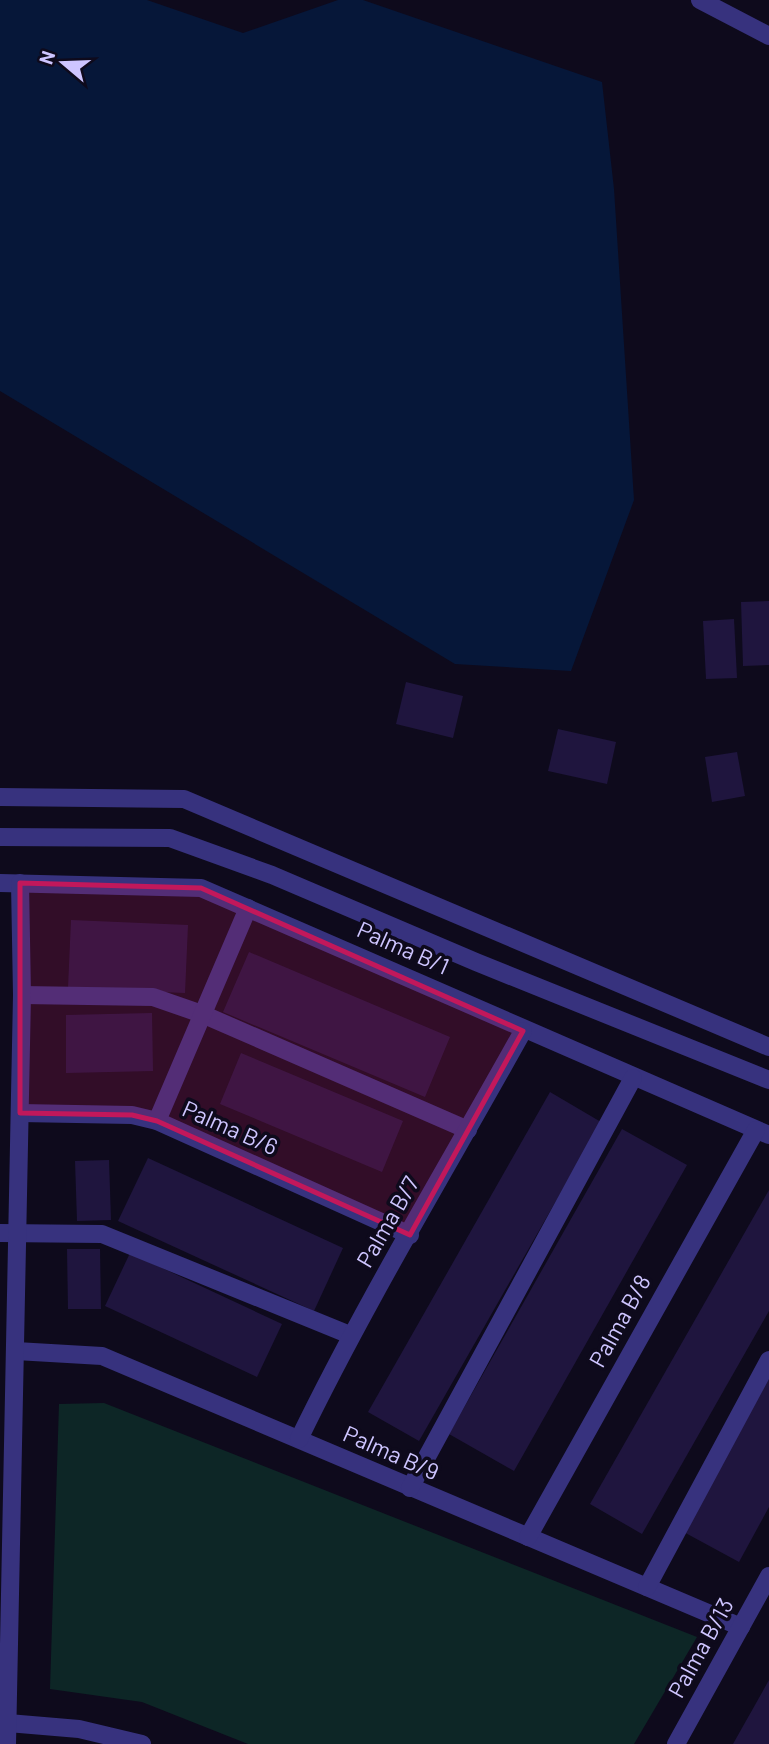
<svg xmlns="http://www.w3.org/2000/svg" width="769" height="1744" font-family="Barlow,sans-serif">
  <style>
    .green { fill: #0d2626 }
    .water { fill: #061739 }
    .building { fill: #1f153e }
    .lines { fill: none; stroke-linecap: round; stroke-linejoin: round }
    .minor { stroke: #37327e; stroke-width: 18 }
    .marked { fill: #c2185b; fill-opacity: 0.2; stroke: #c2185b; stroke-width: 5; stroke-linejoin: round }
    .labels { text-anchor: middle; stroke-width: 7; stroke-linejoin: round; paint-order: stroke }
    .street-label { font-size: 23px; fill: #cec5ff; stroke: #0e0a1c }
  </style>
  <rect width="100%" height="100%" fill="#0e0a1c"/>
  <path class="green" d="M104,1403l593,234 -63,107h-386l-106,-42 -92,-13 9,-285z"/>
  <path class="water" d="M0,0h147l96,33 95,-33h25l239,82 12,107 20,311 -63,171 -116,-7 -455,-273z"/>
  <g class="building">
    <path d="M769,601v64l-26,1 -2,-64z"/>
    <path d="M734,619l3,59 -31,1 -3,-58z"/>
    <path d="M406,682l57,14 -10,42 -57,-14z"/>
    <path d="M558,729l58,13 -9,42 -59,-13z"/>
    <path d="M737,752l8,44 -33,6 -7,-45z"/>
    <path d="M71,920l117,5 -3,68 -117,-5z"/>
    <path d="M249,952l201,85 -25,60 -202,-85z"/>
    <path d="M152,1013l1,58 -87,2v-58z"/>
    <path d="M241,1053l162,68 -21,51 -162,-68z"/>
    <path d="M550,1092l51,30 -182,319 -51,-29z"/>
    <path d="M622,1129l65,36 -173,306 -65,-37z"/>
    <path d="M148,1158l195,90 -29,63 -196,-90z"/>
    <path d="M109,1160l2,60 -34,1 -2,-60z"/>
    <path d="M769,1190v121l-127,223 -52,-30z"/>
    <path d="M67,1249h33l1,60h-33z"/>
    <path d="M130,1253l152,71 -25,53 -152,-71z"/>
    <path d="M769,1368v139l-30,55 -59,-32z"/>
    <path d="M769,1680v64h-36z"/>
  </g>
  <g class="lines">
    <g class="minor">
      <path d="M700,0l69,36"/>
      <path d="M0,797l184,2 585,248"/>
      <path d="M0,837l170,1 102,37 204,87 293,118"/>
      <path d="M0,883l201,5 568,247"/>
      <path d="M22,995l131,2 49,17 266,116"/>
      <path d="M20,1113l112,2 25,6 253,114"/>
      <path d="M157,1121l91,-213"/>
      <path d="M0,1233l102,1 248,101"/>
      <path d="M16,1351l86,5 639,271"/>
      <path d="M299,1439c68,-140 149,-273 224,-408"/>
      <path d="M410,1488l223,-410"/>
      <path d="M528,1537l228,-407"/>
      <path d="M647,1587l122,-227"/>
      <path d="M8,1723l71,6 63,15"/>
      <path d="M7,1744l15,-749 -2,-112"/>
      <path d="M676,1744l93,-168"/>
    </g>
  </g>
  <path class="marked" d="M20,883l181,5 322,143 -113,204 -253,-114 -25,-6 -112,-2z"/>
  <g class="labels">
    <g class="street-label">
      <text transform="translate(403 948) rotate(24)" y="8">Palma B/1</text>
      <text transform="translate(230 1128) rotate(24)" y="8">Palma B/6</text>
      <text transform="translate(388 1222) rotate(-60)" y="8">Palma B/7</text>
      <text transform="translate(620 1321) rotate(-61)" y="8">Palma B/8</text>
      <text transform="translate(391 1453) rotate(24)" y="8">Palma B/9</text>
      <text transform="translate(701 1648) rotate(-61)" y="8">Palma B/13</text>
    </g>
  </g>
  <g transform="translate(63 63) rotate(289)" stroke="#0e0a1c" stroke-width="5" paint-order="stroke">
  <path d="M0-5L12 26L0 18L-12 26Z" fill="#cec5ff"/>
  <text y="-10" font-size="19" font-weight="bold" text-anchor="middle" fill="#cec5ff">N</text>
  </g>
</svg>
